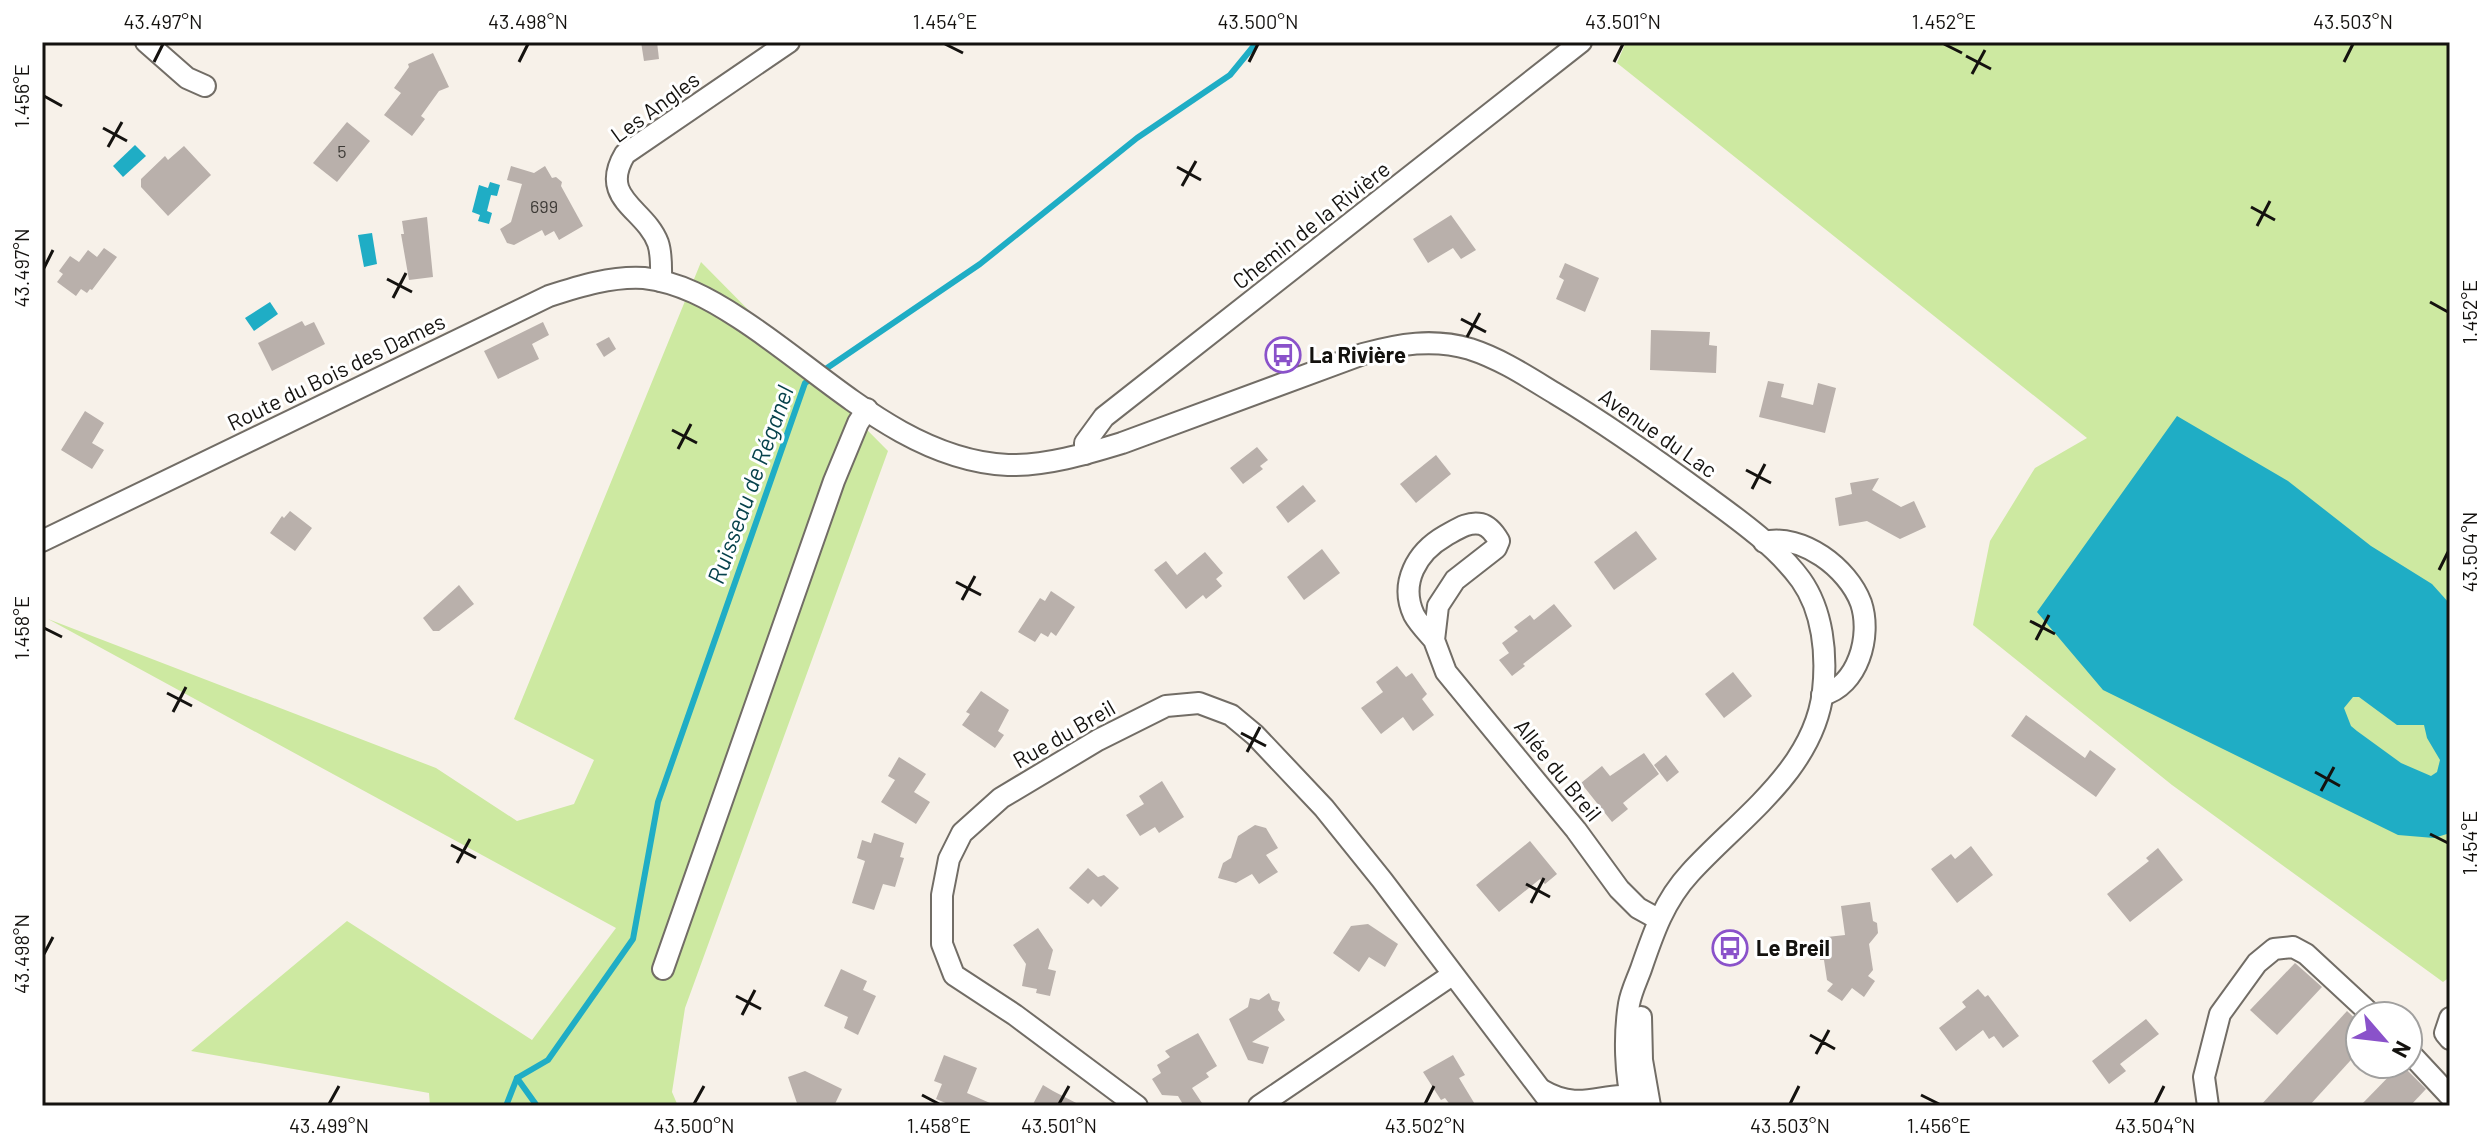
<svg xmlns="http://www.w3.org/2000/svg" width="2492" height="1148" font-family="Barlow,sans-serif">
  <style>
    .green { fill: #cde9a1 }
    .water { fill: #1fadc5; fill-rule: evenodd }
    .lines { fill: none; stroke-linecap: round; stroke-linejoin: round }
    .stream { stroke: #1fadc5; stroke-width: 6 }
    .building { fill: #b9b0ab }
    .minor-casing { stroke: #726d66; stroke-width: 24 }
    .minor { stroke: #fff; stroke-width: 20 }
    .ticks { fill: none; stroke: #14120f; stroke-width: 3 }
    .labels { text-anchor: middle; stroke-width: 6; stroke-linejoin: round; paint-order: stroke }
    .number-label { font-size: 18px; fill: #3d3a36 }
    .street-label { font-size: 22px; fill: #14120f; stroke: #fff }
    .poi-label { font-size: 22px; font-weight: bold; fill: #14120f; stroke: #fff; text-anchor: start }
    .water-label { font-size: 24px; font-style: italic; fill: #07424c; stroke: #fff }
    .neatline { fill: none; stroke: #14120f; stroke-width: 3 }
    .ticks-label { font-size: 20px; text-anchor: middle; fill: #14120f }
  </style>
  <rect width="100%" height="100%" fill="#f7f1e9"/>
  <g class="green">
    <path d="M1626,42h824v935l-7,5 -271,-197 -199,-160 17,-84 45,-73 52,-30 -470,-375z"/>
    <path d="M701,262l187,189 -203,557 -13,84 6,14h-248l-1,-13 -238,-42 156,-130 185,119 84,-112 -568,-309 388,149 81,53 57,-17 20,-44 -80,-41z"/>
  </g>
  <g class="water">
    <path d="M135,145l11,11 -23,21 -10,-11z"/>
    <path d="M490,182l10,3 -3,11 -6,-1 -4,16 5,2 -3,11 -11,-3 2,-6 -8,-3 7,-27 9,3z"/>
    <path d="M372,233l5,31 -13,3 -6,-32z"/>
    <path d="M270,302l8,12 -24,17 -9,-13z"/>
    <path d="M2177,416l111,65 83,65 61,38 18,20v229l-16,5 -36,-3 -295,-145 -66,-78zM2353,697h6l38,28h27l3,13 13,22 -3,12 -6,4 -30,-13 -44,-32 -6,-5 -7,-18z"/>
  </g>
  <g class="lines">
    <g class="stream">
      <path d="M517,1078l20,28"/>
      <path d="M506,1106l11,-28 31,-18 85,-121 25,-137 147,-419 175,-119 157,-126 93,-63 27,-33"/>
    </g>
  </g>
  <g class="building">
    <path d="M641,42h16l2,17 -15,2z"/>
    <path d="M433,53l16,34 -10,4 -18,25 4,3 -13,17 -28,-21 17,-22 -7,-5 15,-21 -1,-3z"/>
    <path d="M347,122l23,19 -33,41 -24,-19z"/>
    <path d="M184,146l27,29 -43,41 -27,-29v-8l24,-23 3,4z"/>
    <path d="M511,166l23,7 11,-7 7,12 4,-1 6,5 -1,4 22,40 -24,14 -5,-9 -9,5 -3,-6 -28,15 -7,-2 -7,-14 11,-7 11,-38 -15,-4z"/>
    <path d="M1451,215l25,35 -15,9 -8,-11 -25,15 -15,-24z"/>
    <path d="M427,217l6,60 -24,3 -8,-46h3l-2,-13z"/>
    <path d="M104,248l13,9 -25,33 -2,-1 -3,4 -6,-4 -5,7 -19,-14 6,-8 -4,-3 11,-15 9,6 9,-12 9,7z"/>
    <path d="M1565,263l34,15 -14,34 -29,-13 8,-19 -5,-3z"/>
    <path d="M302,321l3,5 9,-4 11,22 -53,27 -14,-28z"/>
    <path d="M543,322l6,13 -17,9 7,15 -41,20 -14,-28z"/>
    <path d="M1651,330l59,2 -1,13 8,1 -1,27 -66,-3z"/>
    <path d="M609,337l7,12 -12,8 -8,-13z"/>
    <path d="M1768,381l16,3 -3,13 32,8 5,-22 18,5 -11,45 -66,-16z"/>
    <path d="M85,411l19,12 -12,20 12,7 -12,19 -31,-19z"/>
    <path d="M1257,447l11,13 -8,6 3,3 -20,15 -13,-16z"/>
    <path d="M1436,455l15,19 -35,29 -16,-19z"/>
    <path d="M1879,478l-7,12 29,17 13,-6 12,26 -26,12 -33,-18 -28,5 -4,-28 17,-4 -2,-11z"/>
    <path d="M1303,485l13,16 -28,22 -12,-16z"/>
    <path d="M290,511l22,17 -17,23 -25,-18 12,-17 2,2z"/>
    <path d="M1636,531l21,28 -43,31 -20,-28z"/>
    <path d="M1322,549l18,24 -36,27 -17,-23z"/>
    <path d="M1205,552l18,21 -7,6 6,7 -16,13 -3,-4 -17,14 -32,-39 12,-9 11,14z"/>
    <path d="M459,585l15,19 -35,27h-6l-10,-13z"/>
    <path d="M1051,591l24,16 -19,29 -5,-4 -3,5 -7,-4 -6,9 -17,-10 22,-34 5,3z"/>
    <path d="M1554,604l18,22 -49,38 2,2 -13,10 -13,-16 10,-7 -7,-10 16,-12 -4,-4 16,-12 4,5z"/>
    <path d="M1397,666l9,11 6,-4 15,21 -5,5 12,16 -21,16 -10,-14 -22,17 -20,-26 22,-16 -7,-10z"/>
    <path d="M1733,672l19,24 -28,22 -19,-24z"/>
    <path d="M981,691l28,19 -11,21 6,4 -9,13 -33,-23 8,-11 -4,-2z"/>
    <path d="M2026,715l59,43 5,-8 26,19 -20,28 -85,-61z"/>
    <path d="M1644,753l15,21 -36,29 5,6 -16,13 -31,-39 21,-17 8,10z"/>
    <path d="M1666,755l13,17 -12,10 -13,-17z"/>
    <path d="M899,757l27,17 -12,18 16,10 -14,22 -35,-22 14,-22 -7,-4z"/>
    <path d="M1162,781l22,36 -25,16 -4,-6 -15,9 -14,-21 18,-11 -5,-8z"/>
    <path d="M1255,825l11,3 12,20 -12,7 12,17 -19,12 -7,-10 -16,9 -18,-5 5,-15 8,-5 7,-22z"/>
    <path d="M874,833l30,10 -4,14 4,1 -9,29 -12,-3 -9,26 -22,-7 13,-42 -8,-3 5,-18 9,3z"/>
    <path d="M1530,841l27,33 -12,10 -5,-5 -41,33 -23,-27z"/>
    <path d="M1971,846l22,29 -36,28 -26,-34 20,-15 4,5z"/>
    <path d="M2158,848l25,32 -53,42 -23,-28 42,-33 -3,-3z"/>
    <path d="M1088,868l10,9 6,-2 15,13 -18,19 -8,-8 -5,5 -19,-16z"/>
    <path d="M1870,902l3,19 4,2 1,10 -9,11 4,26 -5,6 7,5 -11,16 -12,-9 -10,13 -15,-10 6,-7 -6,-4 -3,-20h-4l-2,-22 27,-3 -4,-29z"/>
    <path d="M1368,924l30,20 -13,23 -16,-10 -10,15 -26,-19 18,-27z"/>
    <path d="M1038,928l15,22 -5,19 8,2 -6,25 -14,-3 1,-4 -15,-3 4,-22 -13,-19z"/>
    <path d="M2295,963l27,24 -45,48 -27,-25z"/>
    <path d="M841,969l26,12 -4,9 13,6 -18,39 -14,-7 4,-11 -24,-11z"/>
    <path d="M1978,989l7,8 3,-2 31,41 -16,12 -9,-12 -5,3 -6,-9 -27,21 -17,-23 27,-21 -4,-5z"/>
    <path d="M1269,993l3,7 8,2 -2,8 7,10 -33,22 17,5 -6,17 -15,-4 -19,-41 19,-12 2,-9 9,2z"/>
    <path d="M2347,1011l13,12v27l-51,56h-49z"/>
    <path d="M2146,1019l13,15 -39,30 6,7 -17,13 -17,-23z"/>
    <path d="M1198,1033l19,33 -11,7 3,4 -17,11 12,18h-20l-6,-10 -16,-1 -10,-16 9,-6 -4,-8 13,-8 -5,-6z"/>
    <path d="M944,1055l33,13 -10,25 30,13h-44l-17,-7 6,-15 -8,-3z"/>
    <path d="M1453,1055l12,20 -6,3 17,28h-25l-6,-8 -4,2 -18,-28z"/>
    <path d="M2401,1064l25,25 -16,17h-50z"/>
    <path d="M805,1071l37,18 -8,17h-36l-10,-29z"/>
    <path d="M1043,1085l10,6 29,15h-50z"/>
  </g>
  <g class="lines">
    <defs>
      <g id="minor">
        <path d="M146,42l41,36 18,8"/>
        <path d="M661,281c0,-13 1,-26 -3,-38 -13,-35 -60,-44 -33,-89l164,-112"/>
        <path d="M1085,454v-11l19,-26 477,-375"/>
        <path d="M42,541l507,-245c31,-10 63,-20 95,-18 35,4 66,21 95,40 83,53 164,142 269,147 38,1 78,-11 114,-22l241,-89c36,-10 70,-16 107,-5 31,10 58,28 86,45 52,31 101,66 150,102 33,24 71,51 95,84 22,31 26,74 22,111 -9,79 -84,128 -133,182 -26,28 -37,61 -49,96 -4,11 -10,23 -12,35 -5,31 -4,71 4,102"/>
        <path d="M1764,542c38,-9 84,26 97,61 11,33 -3,83 -39,92"/>
        <path d="M1434,640c-6,-7 -15,-16 -20,-25 -15,-32 3,-63 31,-79 11,-6 23,-15 36,-12 8,2 14,10 18,17l-3,7 -41,32 -17,26 -4,34 12,32 130,158 43,59 19,19 20,11"/>
        <path d="M663,969l171,-488 24,-58 9,-14"/>
        <path d="M1641,1017l1,43 8,46"/>
        <path d="M2450,1018l-5,15 5,6"/>
        <path d="M2408,1051l42,45"/>
        <path d="M1542,1090c42,25 65,-3 100,9"/>
        <path d="M1137,1106l-122,-91 -61,-40 -12,-31v-49l7,-36 13,-26 39,-35 97,-58 68,-34 33,-3 32,12 24,20 69,73 58,72 171,226"/>
        <path d="M1259,1106l193,-131"/>
        <path d="M2208,1106l-4,-29 16,-63 37,-51 17,-14 19,-2 13,7 67,62"/>
      </g>
    </defs>
    <use href="#minor" class="minor-casing"/>
    <use href="#minor" class="minor"/>
  </g>
  <path class="ticks" d="M945,44l18,9M1944,44l18,9M1966,56l25,13M154,62l9,-18M519,62l9,-18M1249,62l9,-18M1614,62l9,-18M2344,62l9,-18M1972,74l13,-24M44,96l18,10M103,128l24,13M108,147l14,-25M1177,167l24,13M1182,186l14,-25M2251,207l24,13M2257,226l13,-25M44,268l9,-18M387,279l25,13M393,298l13,-25M2430,302l18,10M1461,319l25,13M1467,337l13,-24M672,430l25,13M678,449l13,-25M1746,470l25,13M1752,489l13,-25M2439,570l9,-18M956,582l25,13M962,600l13,-24M2030,621l25,13M44,628l18,9M2036,640l13,-25M167,693l25,13M173,712l13,-25M1241,733l25,13M1247,752l13,-25M2315,772l25,14M2321,791l13,-24M2430,834l18,9M451,845l25,13M457,863l13,-24M1526,884l24,13M1531,903l13,-25M44,954l9,-17M736,996l25,13M742,1015l13,-25M1810,1035l25,14M1816,1054l13,-24M922,1095l17,9M1921,1095l18,9M329,1104l10,-18M694,1104l10,-18M1059,1104l10,-18M1425,1104l9,-18M1790,1104l9,-18M2155,1104l9,-18"/>
  <defs>
    <symbol id="bus-ring" viewBox="-11 -11 22 22"><circle r="9.5" fill="#fff" stroke="#8a52ca" stroke-width="1.5"/><path d="M-5-6H5V4H4V6H2V4H-2V6H-4V4H-5ZM-3.5-4V0h7V-4ZM-3.5 1.2v1.5H-2V1.2ZM2 1.2v1.5H3.5V1.2Z" fill="#8a52ca"/></symbol>
  </defs>
  <g fill-rule="evenodd">
    <use href="#bus-ring" x="1263" y="335" width="40" height="40"/>
    <use href="#bus-ring" x="1710" y="928" width="40" height="40"/>
  </g>
  <g class="labels">
    <g class="number-label">
      <text x="342" y="158">5</text>
      <text x="544" y="213">699</text>
    </g>
    <g class="street-label">
      <text transform="translate(655 107) rotate(-36)" y="8">Les Angles</text>
      <text transform="translate(1311 225) rotate(-38)" y="8">Chemin de la Rivière</text>
      <text transform="translate(336 372) rotate(-26)" y="8">Route du Bois des Dames</text>
      <text transform="translate(1658 433) rotate(35)" y="8">Avenue du Lac</text>
      <text transform="translate(1064 734) rotate(-30)" y="8">Rue du Breil</text>
      <text transform="translate(1558 770) rotate(51)" y="8">Allée du Breil</text>
    </g>
    <g class="poi-label">
      <text x="1309" y="363">La Rivière</text>
      <text x="1756" y="956">Le Breil</text>
    </g>
    <g class="water-label">
      <text transform="translate(751 485) rotate(-70)" y="8">Ruisseau de Réganel</text>
    </g>
  </g>
  <rect width="2492" height="1148" fill="none" stroke="#ffffff" stroke-width="88"/>
  <g transform="translate(2384 1040) rotate(118)"><circle r="38" fill="#ffffff" stroke="#a1a09f" stroke-width="2"/>
  <path d="M0-6L14 30L0 20L-14 30Z" fill="#8a52ca"/>
  <text y="-12" font-size="22" font-weight="bold" text-anchor="middle" fill="#14120f">N</text>
  </g>
  <rect x="44" y="44" width="2404" height="1060" class="neatline"/>
  <g class="ticks-label">
    <text x="163" y="29">43.497°N</text>
    <text x="528" y="29">43.498°N</text>
    <text x="945" y="29">1.454°E</text>
    <text x="1258" y="29">43.500°N</text>
    <text x="1623" y="29">43.501°N</text>
    <text x="1944" y="29">1.452°E</text>
    <text x="2353" y="29">43.503°N</text>
    <text transform="translate(22 96) rotate(-90)" y="7">1.456°E</text>
    <text transform="translate(22 268) rotate(-90)" y="7">43.497°N</text>
    <text transform="translate(2470 312) rotate(-90)" y="7">1.452°E</text>
    <text transform="translate(2470 552) rotate(-90)" y="7">43.504°N</text>
    <text transform="translate(22 628) rotate(-90)" y="7">1.458°E</text>
    <text transform="translate(2470 843) rotate(-90)" y="7">1.454°E</text>
    <text transform="translate(22 954) rotate(-90)" y="7">43.498°N</text>
    <text x="329" y="1133">43.499°N</text>
    <text x="694" y="1133">43.500°N</text>
    <text x="939" y="1133">1.458°E</text>
    <text x="1059" y="1133">43.501°N</text>
    <text x="1425" y="1133">43.502°N</text>
    <text x="1790" y="1133">43.503°N</text>
    <text x="1939" y="1133">1.456°E</text>
    <text x="2155" y="1133">43.504°N</text>
  </g>
</svg>
